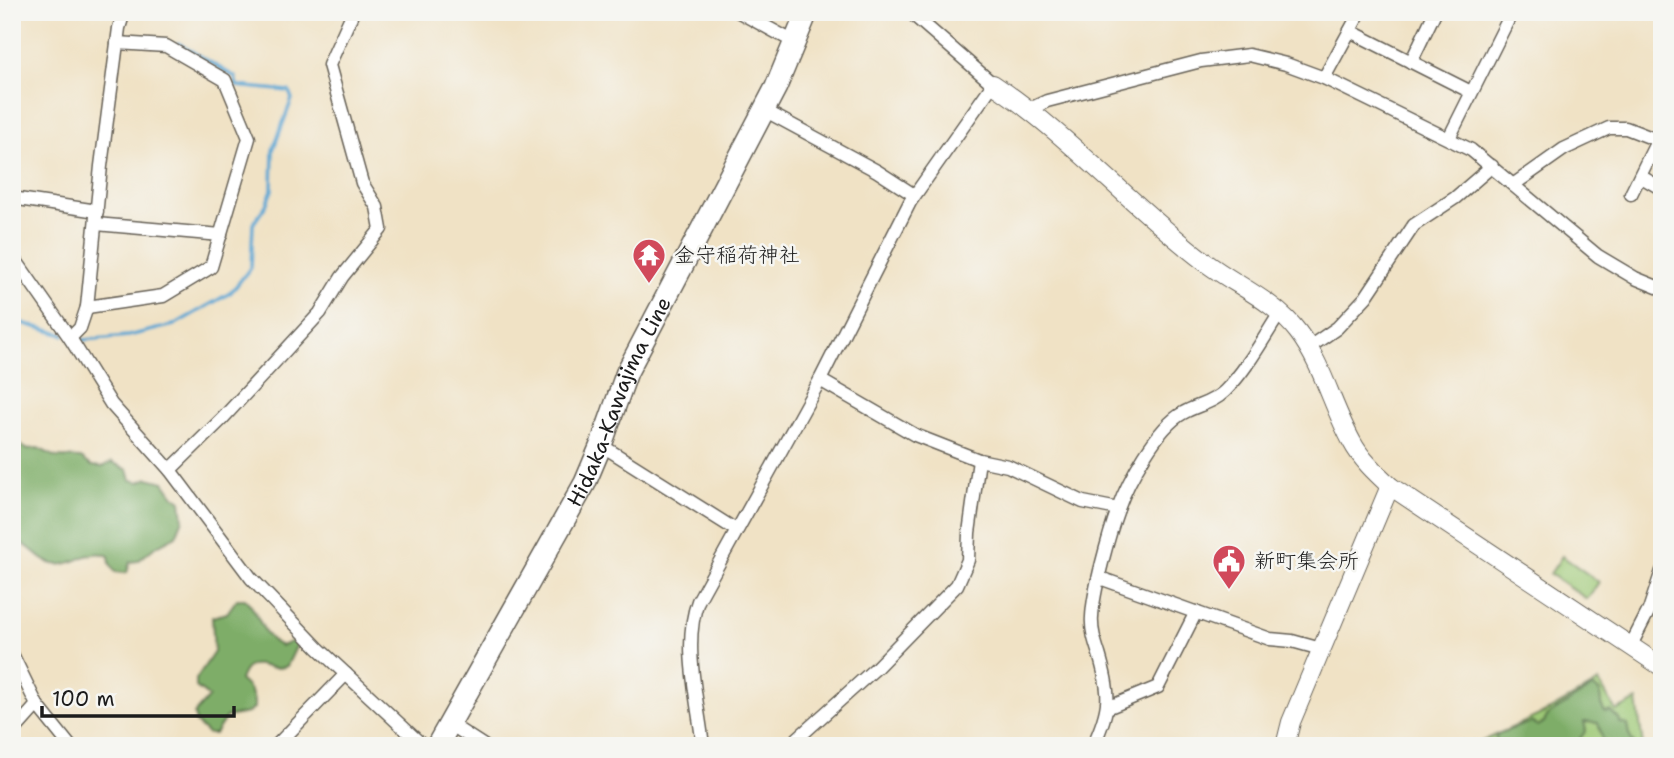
<svg xmlns="http://www.w3.org/2000/svg" width="1674" height="758" font-family="'Shantell Sans','Klee One',sans-serif">
  <style>
    .green { fill: #9ec976; stroke: #5d7249; stroke-width: 2 }
    .forest { fill: #7ead67; stroke: #4d6442; stroke-width: 2 }
    .lines { fill: none; stroke-linecap: round; stroke-linejoin: round }
    .stream { stroke: #5aa6d3; stroke-width: 3.5 }
    .street-casing { stroke: #666157; stroke-width: 15 }
    .secondary-casing { stroke: #666157; stroke-width: 20 }
    .primary-casing { stroke: #666157; stroke-width: 24 }
    .street { stroke: #fff; stroke-width: 12 }
    .secondary { stroke: #fff; stroke-width: 18 }
    .primary { stroke: #fff; stroke-width: 21 }
    .labels { text-anchor: middle; stroke-width: 5; stroke-linejoin: round; paint-order: stroke }
    .poi-label { font-size: 21px; fill: #1c1c1c; stroke: #f6f6f2; text-anchor: start }
    .street-label { font-size: 21px; fill: #1c1c1c; stroke: #f6f6f2 }
  </style>
  <rect width="100%" height="100%" fill="#f6f6f2"/>
  <filter id="ink" filterUnits="userSpaceOnUse"><feTurbulence type="fractalNoise" baseFrequency=".0143" numOctaves="2"/><feDisplacementMap in="SourceGraphic" scale="14" xChannelSelector="R" yChannelSelector="G"/><feConvolveMatrix kernelMatrix="1 2 1 2 8 2 1 2 1" color-interpolation-filters="sRGB"/></filter>
  <filter id="wash" filterUnits="userSpaceOnUse"><feTurbulence type="fractalNoise" baseFrequency=".00686" numOctaves="4" result="noise"/><feDisplacementMap in="SourceGraphic" scale="28" xChannelSelector="R" yChannelSelector="G"/><feGaussianBlur stdDeviation="1.57" result="paint"/><feColorMatrix in="noise" values="0 0 0 0 0 0 0 0 0 0 0 0 0 0 0 0 0 1.4 0 .05"/><feComposite in="paint" operator="in"/></filter>
  <g filter="url(#wash)">
    <rect width="100%" height="100%" fill="#f0e2c5"/>
    <g class="green">
      <path d="M1562,556l37,26 -12,17 -37,-25z"/>
      <path d="M1599,682l17,29 21,-11 6,46h-171l78,-36z"/>
    </g>
    <g class="forest">
      <path d="M12,434l6,10 9,5 11,-1 18,9 25,1 11,8 10,1 10,-5 16,8 3,10 8,2 9,-4 16,4 10,14 7,5 2,18 -7,17 -21,11 -17,14 -8,1 -3,11 -12,-1 -5,-8 -1,-8c-21,-10 -38,15 -59,7 -15,-5 -18,-20 -38,-21z"/>
      <path d="M237,599h8c16,14 15,38 36,47l12,-5 5,2 -11,23c-21,9 -36,-16 -47,14 10,8 15,16 14,28l-6,5 -22,4 -11,17h-7l-12,-11 -2,-9 15,-17 -13,-10v-8l18,-27 -2,-35 15,-4z"/>
      <path d="M1593,687l7,5 1,13 4,7 5,-1 9,8 1,4 7,2 2,10 6,11 -31,-1 -6,-22 -14,-1 2,8 -11,16h-76l-4,-4 2,-8 34,-12 7,4 6,-4 4,-7z"/>
    </g>
    <g class="lines">
      <g class="stream">
        <path d="M12,320l52,15"/>
        <path d="M74,338l10,2 44,-4 46,-11 56,-32 7,-8 14,-18 2,-43 13,-19 6,-15 1,-40 19,-51 -3,-8 -52,-5 -2,-9 -57,-34"/>
      </g>
    </g>
  </g>
  <g filter="url(#ink)">
    <g class="lines">
      <defs>
        <g id="street">
          <path d="M739,12l57,31"/>
          <path d="M1350,31l121,61"/>
          <path d="M1411,62l24,-50"/>
          <path d="M1324,78l36,-66"/>
          <path d="M1030,109l17,-8 154,-40 48,-6 37,9 38,14 147,72 127,106 37,22 27,11"/>
          <path d="M764,110l113,61 37,24"/>
          <path d="M1449,138l63,-126"/>
          <path d="M1640,176l22,13"/>
          <path d="M1513,185l51,-36 45,-21h17l31,12"/>
          <path d="M1631,194l31,-63"/>
          <path d="M12,198l85,13"/>
          <path d="M96,224l125,11"/>
          <path d="M12,255l58,83 41,66 59,66 81,108 67,70 105,98"/>
          <path d="M87,307l76,-11 48,-29 38,-129 -24,-58 -59,-34 -49,-3"/>
          <path d="M70,338l10,-10 7,-21 14,-141 18,-138 5,-16"/>
          <path d="M1308,348l29,-20 29,-31 48,-72 41,-27 37,-32"/>
          <path d="M820,380l95,55 64,25 29,6 75,36 35,7"/>
          <path d="M601,445l135,85"/>
          <path d="M170,470l52,-51 98,-106 22,-36 39,-48 -4,-22 -15,-24 -33,-118 24,-53"/>
          <path d="M1100,578l170,61 22,2 29,8"/>
          <path d="M1630,647l19,-37 13,-39"/>
          <path d="M12,654l25,51 33,41"/>
          <path d="M1107,708l51,-21 38,-75"/>
          <path d="M450,724l34,22"/>
          <path d="M12,733l25,-28"/>
          <path d="M276,746l70,-72"/>
          <path d="M703,746c-5,-45 -21,-102 -5,-145l122,-221 90,-178 83,-118 -83,-72"/>
          <path d="M789,746l88,-79 80,-82 11,-25 1,-27 10,-73"/>
          <path d="M1093,746c18,-39 18,-52 6,-92 -4,-12 -8,-24 -7,-37 1,-26 17,-83 26,-108 10,-28 39,-82 65,-96 14,-8 30,-10 42,-22 22,-22 38,-52 55,-78"/>
        </g>
        <g id="secondary">
          <path d="M993,84c77,51 138,122 212,178 30,23 70,39 93,70 25,33 34,74 54,110 9,17 23,30 38,44l272,181"/>
          <path d="M1285,746l6,-24 99,-236"/>
        </g>
        <g id="primary">
          <path id="s1" d="M437,746l148,-263 16,-38 26,-73 149,-285 31,-75"/>
        </g>
      </defs>
      <use href="#street" class="street-casing"/>
      <use href="#secondary" class="secondary-casing"/>
      <use href="#primary" class="primary-casing"/>
      <use href="#street" class="street"/>
      <use href="#secondary" class="secondary"/>
      <use href="#primary" class="primary"/>
    </g>
  </g>
  <defs>
    <symbol id="temple-pin" viewBox="-11 -11 22 30"><path d="M0 17L-7.5 6A9.5 9.5 0 1 1 7.5 6Z" fill="#d1495b" stroke="#f6f6f2"/><path d="M0-6L5-2H3V0L6.5 2.5H4V6H1.5V3h-3V6H-4V2.5H-6.5L-3 0V-2H-5Z" fill="#fff"/></symbol>
    <symbol id="civic-pin" viewBox="-11 -11 22 30"><path d="M0 17L-7.5 6A9.5 9.5 0 1 1 7.5 6Z" fill="#d1495b" stroke="#f6f6f2"/><path d="M-.6-6.5H3V-4.5H.6V-3L4-1V1h2V6H-6V1h2V-1L-.6-3ZM-1.2 2.5V6h2.4V2.5Z" fill="#fff"/></symbol>
  </defs>
  <g fill-rule="evenodd">
    <use href="#temple-pin" x="630" y="236" width="38" height="52"/>
    <use href="#civic-pin" x="1210" y="542" width="38" height="52"/>
  </g>
  <g class="labels">
    <g class="poi-label">
      <text x="674" y="262">金守稲荷神社</text>
      <text x="1254" y="568">新町集会所</text>
    </g>
    <g class="street-label">
      <text dy="7" stroke="none"><textPath href="#s1" startOffset="390">Hidaka-Kawajima Line</textPath></text>
    </g>
  </g>
  <rect width="1674" height="758" fill="none" stroke="#f6f6f2" stroke-width="42"/>
  <path d="M42 706v10h192v-10" fill="none" stroke="#1c1c1c" stroke-width="3.5"/>
  <text x="52" y="706" font-size="21" fill="#1c1c1c" stroke="#f6f6f2" stroke-width="5" paint-order="stroke">100 m</text>
</svg>
